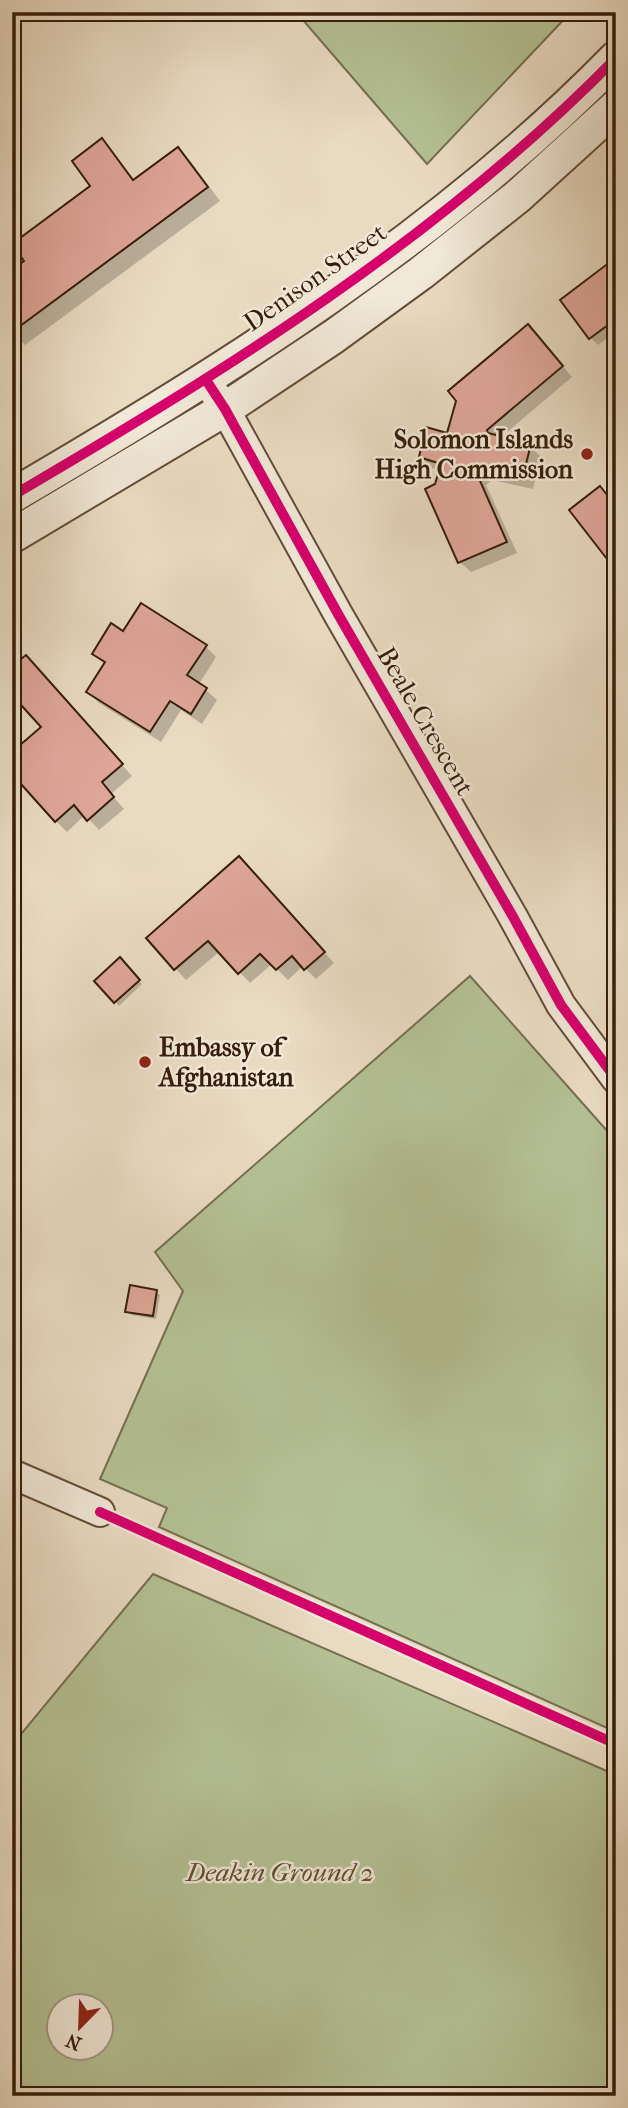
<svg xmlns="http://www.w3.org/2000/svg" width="628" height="2108" font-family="'IM FELL French Canon',serif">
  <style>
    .green { fill: #b4c195; stroke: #756f50; stroke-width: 2; fill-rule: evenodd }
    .shadow { fill: #0003 }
    .building { fill: #dfa699; stroke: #361d0a; stroke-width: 2 }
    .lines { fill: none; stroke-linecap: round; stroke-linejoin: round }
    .minor-casing { stroke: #634c38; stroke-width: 32 }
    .tertiary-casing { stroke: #634c38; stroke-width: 37 }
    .minor { stroke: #f1e8d7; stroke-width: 28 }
    .tertiary { stroke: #f1e8d7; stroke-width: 33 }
    .cycleway-casing { stroke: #f1e8d7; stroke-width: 15 }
    .cycleway { stroke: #d6006c; stroke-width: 10 }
    .poi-dot { fill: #8f2418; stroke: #f1e8d7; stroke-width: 2.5 }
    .labels { text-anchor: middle; stroke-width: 5; stroke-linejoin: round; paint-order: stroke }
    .street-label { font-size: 26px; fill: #361d0a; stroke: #f1e8d7 }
    .poi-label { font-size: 26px; font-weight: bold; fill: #361d0a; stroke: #f1e8d7; text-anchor: end }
    .park-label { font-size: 26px; font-style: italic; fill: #5c4e34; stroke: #f1e8d7 }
  </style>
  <rect width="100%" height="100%" fill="#e9dbc2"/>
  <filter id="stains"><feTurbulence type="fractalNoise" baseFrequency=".00286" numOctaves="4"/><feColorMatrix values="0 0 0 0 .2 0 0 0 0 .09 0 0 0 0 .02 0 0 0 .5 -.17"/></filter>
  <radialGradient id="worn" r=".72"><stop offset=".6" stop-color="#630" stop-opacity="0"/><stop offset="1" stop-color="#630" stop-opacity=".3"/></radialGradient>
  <g class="green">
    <path d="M296,12h275l-144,152z"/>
    <path d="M470,976l146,165v591l-457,-205 8,-19 -67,-29 83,-188 -28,-39z"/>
    <path d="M153,1574l463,201v321h-604v-351zM60,2007h42v41h-42z"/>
  </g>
  <g class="shadow">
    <path d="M102,141l33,40 43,-32 13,13 29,39 -195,144 -13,-13v-60l14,-10 67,-76z"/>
    <path d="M616,270v62l-18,13 -7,-7z"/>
    <path d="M539,337l33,40 -72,61 30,8 11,11 -8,32 -41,-9 -6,5 31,68 -46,19 -11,-10 -24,-77 5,-15 -9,-2 -11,-11 27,-22z"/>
    <path d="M616,507v58l-44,-54z"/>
    <path d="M124,634l81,12 11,11 -17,27 18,16 -15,24 -21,-14 -20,32 -62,-39 -11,-11 17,-27 -11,-11z"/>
    <path d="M36,668l96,108 -21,18 13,15 -25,21 -14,-15 -18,17 -11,-11z"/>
    <path d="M249,869l85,94 -18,16 -13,-13 -15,14 -16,-16 -22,19 -30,-32 -34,29 -38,-42z"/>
    <path d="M119,960l23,24 -23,22 -23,-25z"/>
    <path d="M156,1292l4,3 -4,24 -25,-4 -4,-4z"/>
  </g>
  <g class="building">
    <path d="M102,138l31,42 45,-33 30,40 -196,145v-62l12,-9 -12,-17 78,-58 -18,-25z"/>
    <path d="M610,262l6,7v50l-27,20 -29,-39z"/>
    <path d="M528,324l35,42 -76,64 1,3 43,11 -9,36 -41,-10 -4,4 30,68 -49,21 -33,-74 10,-5 6,-20 -22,-7 7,-30 21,6 9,-32 -8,-10z"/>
    <path d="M600,486l16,20v47l-9,6 -38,-49z"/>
    <path d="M141,603l66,42 -20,30 20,13 -16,26 -21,-13 -20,31 -64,-40 19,-30 -13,-8 19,-31 12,8z"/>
    <path d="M26,655l97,109 -21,18 12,15 -27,24 -13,-16 -19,17 -43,-48v-22l29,-25 -29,-32v-29z"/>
    <path d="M239,856l86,96 -21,18 -12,-14 -16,14 -16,-16 -22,20 -30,-33 -34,29 -28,-32z"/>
    <path d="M120,957l20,23 -26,23 -20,-22z"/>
    <path d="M130,1285l27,5 -4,26 -28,-4z"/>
  </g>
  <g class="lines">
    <defs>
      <g id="minor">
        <path d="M206,380l19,29 113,205 174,301 49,90 55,74"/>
        <path d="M12,1474l88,38"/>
      </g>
      <g id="tertiary">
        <path d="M12,496c215,-126 429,-259 604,-438"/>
        <path d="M12,536l213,-127 108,-72 88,-64 96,-76 99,-90"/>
      </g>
    </defs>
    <use href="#minor" class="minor-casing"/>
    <use href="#tertiary" class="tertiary-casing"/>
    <use href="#minor" class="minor"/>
    <use href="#tertiary" class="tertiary"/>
    <defs>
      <g id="cycleway">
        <path d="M206,380l19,29 113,205 174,301 49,90 55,74"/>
        <path d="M12,496c215,-126 429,-259 604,-438"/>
        <path d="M100,1512l516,232"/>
      </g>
    </defs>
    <use href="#cycleway" class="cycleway-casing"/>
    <use href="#cycleway" class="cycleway"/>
  </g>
  <g class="poi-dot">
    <circle cx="587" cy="454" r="7"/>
    <circle cx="145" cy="1062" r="7"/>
  </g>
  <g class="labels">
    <g class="street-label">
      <text transform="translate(315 277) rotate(-35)" y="9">Denison Street</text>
      <text transform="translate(426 721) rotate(60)" y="9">Beale Crescent</text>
    </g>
    <g class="poi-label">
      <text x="573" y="448">Solomon Islands<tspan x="573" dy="30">High Commission</tspan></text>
      <text x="159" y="1056" text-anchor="start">Embassy of<tspan x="159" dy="30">Afghanistan</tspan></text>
    </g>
    <g class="park-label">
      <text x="280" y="1881">Deakin Ground 2</text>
    </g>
  </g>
  <rect width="628" height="2108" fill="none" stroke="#e9dbc2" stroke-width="42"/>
  <rect x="14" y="14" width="600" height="2080" fill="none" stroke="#361d0a" stroke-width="3.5"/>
  <rect x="21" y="21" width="586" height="2066" fill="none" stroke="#361d0a" stroke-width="2"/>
  <g transform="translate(80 2027) rotate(203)"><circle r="33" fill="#f1e8d7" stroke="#a69785" stroke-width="2"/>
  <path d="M0-5L12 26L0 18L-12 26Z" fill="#8f2418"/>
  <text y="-10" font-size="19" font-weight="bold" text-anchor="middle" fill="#361d0a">N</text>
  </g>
  <rect width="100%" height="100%" filter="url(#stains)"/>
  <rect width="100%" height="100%" fill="url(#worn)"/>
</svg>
